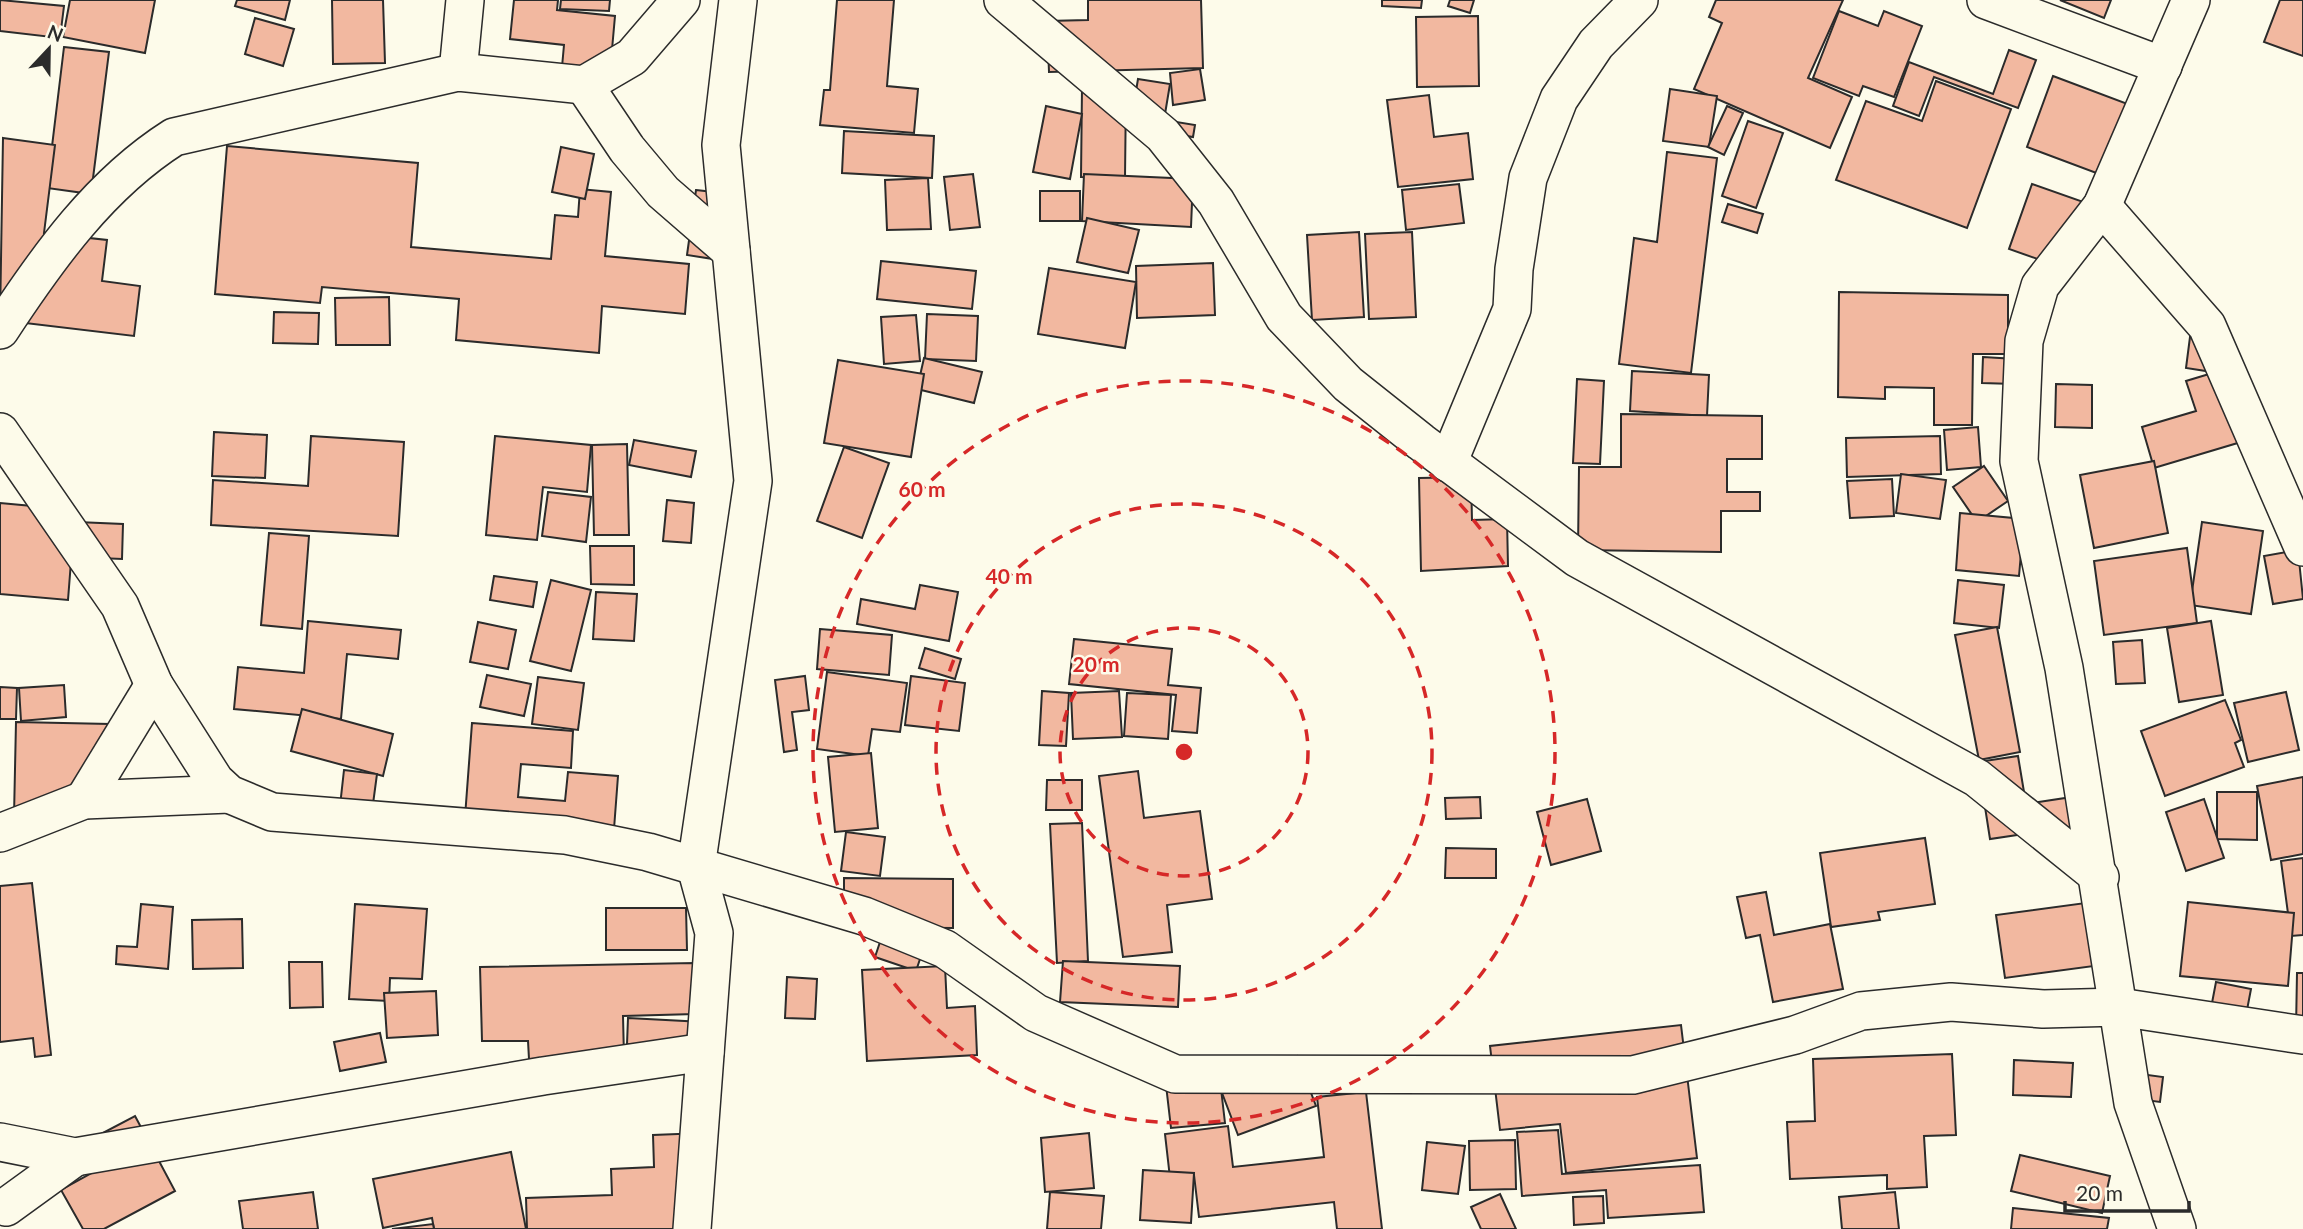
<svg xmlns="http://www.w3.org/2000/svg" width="2303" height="1229" font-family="Lato,sans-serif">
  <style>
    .building { fill: #f2b8a0; stroke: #2b2b2b; stroke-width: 2 }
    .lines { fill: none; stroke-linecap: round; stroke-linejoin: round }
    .street-casing { stroke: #2b2b2b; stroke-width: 40 }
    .street { stroke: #fdfbea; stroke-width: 37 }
    .ring { fill: none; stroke: #d62828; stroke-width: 3.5; stroke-dasharray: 12 9 }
    .centre { fill: #d62828; stroke: #fdfbea; stroke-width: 3.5 }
    .ring-label { font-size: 21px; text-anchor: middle; font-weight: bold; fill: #d62828; stroke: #fdfbea; stroke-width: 5; stroke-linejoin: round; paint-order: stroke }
  </style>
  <rect width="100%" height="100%" fill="#fdfbea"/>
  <g class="building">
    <path d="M0,0l64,6 -4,32 -60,-7z"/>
    <path d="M70,0h85l-10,53 -82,-16z"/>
    <path d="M237,0h53l-5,20 -50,-14z"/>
    <path d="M332,0h51l2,63 -52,1z"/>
    <path d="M514,0h44l-1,10 58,6 -5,56 -48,-5 2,-22 -54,-6z"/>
    <path d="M561,0h49l-1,11 -49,-2z"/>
    <path d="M837,0h57l-7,86 31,3 -4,44 -94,-8 4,-35h6z"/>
    <path d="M1088,0h113l2,68 -154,4 -2,-51 41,-1z"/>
    <path d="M1382,0h40l-1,8 -39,-2z"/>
    <path d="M1450,0h24l-4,13 -22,-7z"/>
    <path d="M1716,0h127l-35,78 44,19 -22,51 -136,-59 28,-66 -13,-6z"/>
    <path d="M2060,0h51l-7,18z"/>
    <path d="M2280,0h23v56l-39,-14z"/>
    <path d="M1839,11l39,15 6,-15 38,15 -28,71 -31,-11 -4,10 -46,-18z"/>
    <path d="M1478,16l1,70 -62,1 -1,-70z"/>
    <path d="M255,18l39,11 -11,37 -38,-12z"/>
    <path d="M64,47l45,5 -18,142 -44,-6z"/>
    <path d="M2009,50l27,10 -18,48 -84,-31 -15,39 -26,-10 16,-44 84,32z"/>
    <path d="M1200,69l5,31 -32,5 -3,-32z"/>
    <path d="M2053,76l80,30 -26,71 -80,-30z"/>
    <path d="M1138,79l32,5 -6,36 31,5 -2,12 -63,-10z"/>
    <path d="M1936,81l75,28 -44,119 -131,-48 30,-79 56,20z"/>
    <path d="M1082,88l44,1 -1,89 -44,-1z"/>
    <path d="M1670,89l47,7 -8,51 -46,-6z"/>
    <path d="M1429,95l5,42 34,-4 5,46 -75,8 -11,-87z"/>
    <path d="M1046,106l36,8 -12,65 -37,-7z"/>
    <path d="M1727,106l16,7 -19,42 -16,-8z"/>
    <path d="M1748,121l35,12 -27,75 -34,-12z"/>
    <path d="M844,131l90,5 -2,42 -90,-5z"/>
    <path d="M3,138l52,7 -11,88 63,7 -5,41 38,5 -6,50 -134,-16z"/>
    <path d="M227,146l191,17 -7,84 140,12 4,-44 23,2 2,-28 31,3 -6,64 84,8 -4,50 -83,-8 -3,47 -143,-13 3,-41 -137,-12 -2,16 -105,-9z"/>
    <path d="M561,147l33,7 -9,45 -33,-7z"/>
    <path d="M1667,152l50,6 -26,215 -72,-9 15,-126 23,4z"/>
    <path d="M973,174l7,53 -30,3 -6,-53z"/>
    <path d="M1084,174l109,5 -2,48 -109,-6z"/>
    <path d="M928,178l3,51 -44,1 -2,-50z"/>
    <path d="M1459,184l5,39 -58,7 -4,-40z"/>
    <path d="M2032,184l60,21 -23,65 -60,-21z"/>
    <path d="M696,190l26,3 -9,66 -26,-4z"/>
    <rect x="1040" y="191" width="40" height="30"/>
    <path d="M1728,204l35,10 -6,19 -35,-11z"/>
    <path d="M1087,218l52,12 -11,43 -51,-11z"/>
    <path d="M1359,232l5,85 -52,3 -5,-85z"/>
    <path d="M1412,232l4,85 -47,2 -4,-85z"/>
    <path d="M881,261l95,10 -4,38 -95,-10z"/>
    <path d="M1213,263l2,52 -78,3 -1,-52z"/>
    <path d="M1049,268l87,14 -11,66 -87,-14z"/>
    <path d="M1839,292l169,3v59h-35l-1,71h-38v-37l-49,-1v12l-47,-2z"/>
    <path d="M389,297l1,48h-54l-1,-47z"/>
    <path d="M274,312l45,1 -1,31 -45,-1z"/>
    <path d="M927,314l51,2 -2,45 -51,-2z"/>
    <path d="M916,315l4,46 -36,3 -3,-47z"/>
    <path d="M2190,337l20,4 -4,30 -20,-3z"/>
    <path d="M1983,357l33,2 -2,25 -32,-1z"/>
    <path d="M924,358l58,14 -8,31 -57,-14z"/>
    <path d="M838,360l86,14 -13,83 -87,-14z"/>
    <path d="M1632,371l77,4 -2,41 -77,-5z"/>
    <path d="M2219,371l22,71 -87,26 -12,-41 54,-16 -10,-30z"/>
    <path d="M1577,379l27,2 -4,83 -27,-1z"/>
    <path d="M2056,384l36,1v43l-37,-1z"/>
    <path d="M1621,414l141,2v43h-35v33h33v19h-39v41l-143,-2 1,-83h42z"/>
    <path d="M1978,427l3,40 -34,3 -3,-40z"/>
    <path d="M214,432l53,3 -2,43 -53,-2z"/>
    <path d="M311,436l93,6 -6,94 -187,-11 2,-45 95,6z"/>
    <path d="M495,436l96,9 -4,47 -44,-5 -6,53 -51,-5z"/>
    <path d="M1940,436l1,38 -94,3 -1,-39z"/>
    <path d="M634,440l62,11 -5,26 -62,-12z"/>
    <path d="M627,444l2,91h-35l-2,-90z"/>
    <path d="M844,447l45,16 -27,75 -45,-17z"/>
    <path d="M2154,461l14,72 -74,15 -14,-73z"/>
    <path d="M1984,466l24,35 -31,21 -24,-35z"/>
    <path d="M1901,474l45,6 -6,39 -44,-6z"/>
    <path d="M1471,477l1,43 35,-1 1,47 -87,5 -2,-93z"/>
    <path d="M1892,479l2,37 -44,2 -3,-37z"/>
    <path d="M548,492l43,5 -5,45 -44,-6z"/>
    <path d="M667,500l27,3 -3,40 -28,-2z"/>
    <path d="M0,503l75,7 -7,90 -68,-6z"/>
    <path d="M1960,513l64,6 -5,57 -63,-6z"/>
    <path d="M77,522l46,2 -1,35 -46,-2z"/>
    <path d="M2202,522l61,9 -12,83 -61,-9z"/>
    <path d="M269,533l40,3 -7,93 -41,-4z"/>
    <path d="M590,546h44v39l-43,-1z"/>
    <path d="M2187,548l10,75 -93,12 -10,-74z"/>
    <path d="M2298,550l5,49 -30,5 -9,-48z"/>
    <path d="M494,576l43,6 -4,25 -43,-7z"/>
    <path d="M551,580l40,10 -20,81 -41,-10z"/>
    <path d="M1958,580l46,5 -5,43 -45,-5z"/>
    <path d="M920,585l38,7 -9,49 -92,-17 4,-25 54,10z"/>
    <path d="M596,592l41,2 -3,47 -41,-2z"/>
    <path d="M308,621l93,9 -3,29 -51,-5 -6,65 -107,-10 4,-42 66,6z"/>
    <path d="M2211,621l12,74 -44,7 -12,-74z"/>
    <path d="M478,622l38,8 -8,39 -38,-7z"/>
    <path d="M1997,627l23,125 -41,8 -24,-125z"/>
    <path d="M820,629l72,6 -3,40 -72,-6z"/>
    <path d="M1074,639l98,10 -4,36 33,3 -4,45 -25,-2 4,-36 -107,-11z"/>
    <path d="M2142,640l3,43 -29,1 -3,-42z"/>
    <path d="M925,648l36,11 -6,20 -36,-11z"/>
    <path d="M827,672l80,11 -7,49 -28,-3 -4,27 -51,-7z"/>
    <path d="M487,675l44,9 -7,32 -44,-9z"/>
    <path d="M805,676l4,34 -17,2 5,38 -13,2 -9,-72z"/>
    <path d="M911,676l54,7 -6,48 -54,-6z"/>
    <path d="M538,677l46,6 -6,47 -46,-6z"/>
    <path d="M64,685l2,32 -45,4 -2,-33z"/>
    <path d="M0,687l17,1 -1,31h-16z"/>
    <path d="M1042,691l27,2 -3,53 -27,-1z"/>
    <path d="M1119,691l3,46 -49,2 -2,-46z"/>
    <path d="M2286,692l13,58 -51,12 -14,-59z"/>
    <path d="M1127,693l44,2 -3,44 -44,-3z"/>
    <path d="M2225,700l16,40 -6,3 9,24 -79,29 -24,-65z"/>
    <path d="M302,709l91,25 -10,42 -92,-25z"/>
    <path d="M16,722l94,2 -1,94 -95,-2z"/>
    <path d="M472,723l101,8 -2,37 -50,-4 -3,33 47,4 3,-29 50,4 -4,53 -149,-12z"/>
    <path d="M871,753l7,75 -43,4 -7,-75z"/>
    <path d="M2018,756l8,48 46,-7 5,29 -87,13 -12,-77z"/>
    <path d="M344,770l33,4 -6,45 -32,-4z"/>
    <path d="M1138,771l6,47 56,-7 12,88 -45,6 5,47 -49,5 -24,-181z"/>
    <path d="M2303,777v77l-32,6 -14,-74z"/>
    <path d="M1047,780h35v30h-36z"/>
    <path d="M2217,792h40v48l-40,-1z"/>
    <path d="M1480,797l1,21 -35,1 -1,-21z"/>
    <path d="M1587,799l14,52 -50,14 -14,-53z"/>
    <path d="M2204,799l20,59 -38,13 -20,-59z"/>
    <path d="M1082,823l6,138 -31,2 -7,-139z"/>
    <path d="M846,832l39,5 -5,39 -39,-5z"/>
    <path d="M1925,838l10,66 -57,8 2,8 -49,7 -11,-74z"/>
    <path d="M1446,848l50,1v29h-51z"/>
    <path d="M2303,858v77l-12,1 -10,-75z"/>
    <path d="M844,878l109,1v49l-109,-1z"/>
    <path d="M32,883l19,172 -16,2 -2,-19 -33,4v-156z"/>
    <path d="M1766,892l8,43 56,-11 13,65 -70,13 -13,-67 -14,3 -9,-41z"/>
    <path d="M2100,901l9,63 -104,14 -9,-63z"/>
    <path d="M2188,902l106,11 -6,73 -108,-10z"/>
    <path d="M141,904l32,3 -5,62 -52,-5 1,-18 20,1z"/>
    <path d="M355,904l72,5 -5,70 -32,-1 -1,23 -40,-2z"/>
    <path d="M606,908h80l1,42h-81z"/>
    <path d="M242,919l1,49 -50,1 -1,-49z"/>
    <path d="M886,924l41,14 -11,33 -41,-14z"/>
    <path d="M1063,961l117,5 -2,41 -118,-5z"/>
    <path d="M289,962h33l1,45 -33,1z"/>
    <path d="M694,963l1,51 -72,2 1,41 -95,2 -1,-18h-46l-2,-74z"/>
    <path d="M945,966l2,42 28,-2 2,49 -110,6 -5,-91z"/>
    <path d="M2297,973h6v56h-7z"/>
    <path d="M787,977l30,2 -2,40 -30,-1z"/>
    <path d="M2216,982l35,7 -8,42 -35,-7z"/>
    <path d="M436,991l2,44 -51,3 -3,-45z"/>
    <path d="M628,1018l75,4 -1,25 -75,-3z"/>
    <path d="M1681,1025l16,133 -131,15 -6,-49 -60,6 -10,-84z"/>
    <path d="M380,1033l6,29 -46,9 -6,-29z"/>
    <path d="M1952,1054l4,81 -32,1 3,51 -40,2v-14l-97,4 -3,-57 28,-1 -2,-62z"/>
    <path d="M1297,1056l19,50 -78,29 -19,-50z"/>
    <path d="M2014,1060l59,3 -2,34 -58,-2z"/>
    <path d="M2118,1071l45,6 -3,25 -46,-6z"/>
    <path d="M1220,1080l5,43 -54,5 -5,-43z"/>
    <path d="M1366,1092l16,137h-45l-3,-27 -135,15 -5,-42 -24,3 -5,-44 63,-8 5,41 91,-10 -7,-60z"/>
    <path d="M135,1116l40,75 -71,38h-21l-22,-39 34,-19 -15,-26z"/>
    <path d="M1558,1130l4,44 138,-9 4,47 -96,6 -2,-28 -84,6 -5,-64z"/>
    <path d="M703,1133l4,96h-180l-1,-31 86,-3 -1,-26 43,-2 -1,-32z"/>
    <path d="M1089,1133l5,55 -49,4 -4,-54z"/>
    <path d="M1515,1140l1,49 -46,1 -1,-49z"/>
    <path d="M1427,1142l38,4 -7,48 -36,-4z"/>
    <path d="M511,1152l15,77h-92l-2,-11 -49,10 -10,-49z"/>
    <path d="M2020,1155l90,21 -8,37 -91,-22z"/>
    <path d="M1143,1170l51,3 -3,50 -51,-3z"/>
    <path d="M313,1192l5,37h-75l-4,-28z"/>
    <path d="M1050,1192l54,4 -3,33h-54z"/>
    <path d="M1895,1192l4,37h-57l-3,-32z"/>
    <path d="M1500,1194l16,35h-35l-10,-22z"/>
    <path d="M1603,1196l1,27 -30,2 -1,-28z"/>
    <path d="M2013,1208l96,10 -2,11h-96z"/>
    <path d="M433,1224l1,5h-42z"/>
  </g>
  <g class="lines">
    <defs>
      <g id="street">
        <path d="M1003,0l160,135 53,67 68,115 64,67 73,58 156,116 400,220 123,99"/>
        <path d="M1986,0l177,66"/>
        <path d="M458,72l7,-72"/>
        <path d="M584,85l43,64 36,43 68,59"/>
        <path d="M2102,206l105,120 96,221"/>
        <path d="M0,330c48,-73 100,-146 174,-193l284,-65 126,13 48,-28 49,-57"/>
        <path d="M0,432l120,174 34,79 61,96 14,13 43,18 293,23 83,17 216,64 81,33 91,64 139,61 458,1 162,-40 66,-24 90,-9 92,7 76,-2 184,28"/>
        <path d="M1448,463l64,-154 2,-40 14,-91 31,-79 37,-55 43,-44"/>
        <path d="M84,800l70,-115"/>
        <path d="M0,833l84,-33 145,-6"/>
        <path d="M0,1142l75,15 468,-81 162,-24"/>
        <path d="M6,1207l69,-50"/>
        <path d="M692,1229l22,-296 -18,-66 57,-386 -32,-336 17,-145"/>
        <path d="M2177,1229l-44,-126 -69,-435 -45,-207 5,-120 16,-55 62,-80 89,-206"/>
      </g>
    </defs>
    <use href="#street" class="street-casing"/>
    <use href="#street" class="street"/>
  </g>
  <g class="ring">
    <circle cx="1184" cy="752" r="124"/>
    <circle cx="1184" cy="752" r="248"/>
    <circle cx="1184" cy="752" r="371"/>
  </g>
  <circle cx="1184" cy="752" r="10" class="centre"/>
  <g class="ring-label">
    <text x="922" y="497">60 m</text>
    <text x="1009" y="584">40 m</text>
    <text x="1096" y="672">20 m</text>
  </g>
  <g transform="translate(49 49) rotate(22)" stroke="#fdfbea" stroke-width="5" paint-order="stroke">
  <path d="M0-5L12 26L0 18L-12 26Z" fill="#2b2b2b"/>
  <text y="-10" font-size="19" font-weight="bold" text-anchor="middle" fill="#2b2b2b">N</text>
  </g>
  <path d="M2065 1201v10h124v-10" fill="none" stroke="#2b2b2b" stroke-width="3.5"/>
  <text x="2076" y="1201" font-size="21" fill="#2b2b2b" stroke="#fdfbea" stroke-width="5" paint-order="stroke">20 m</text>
</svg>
